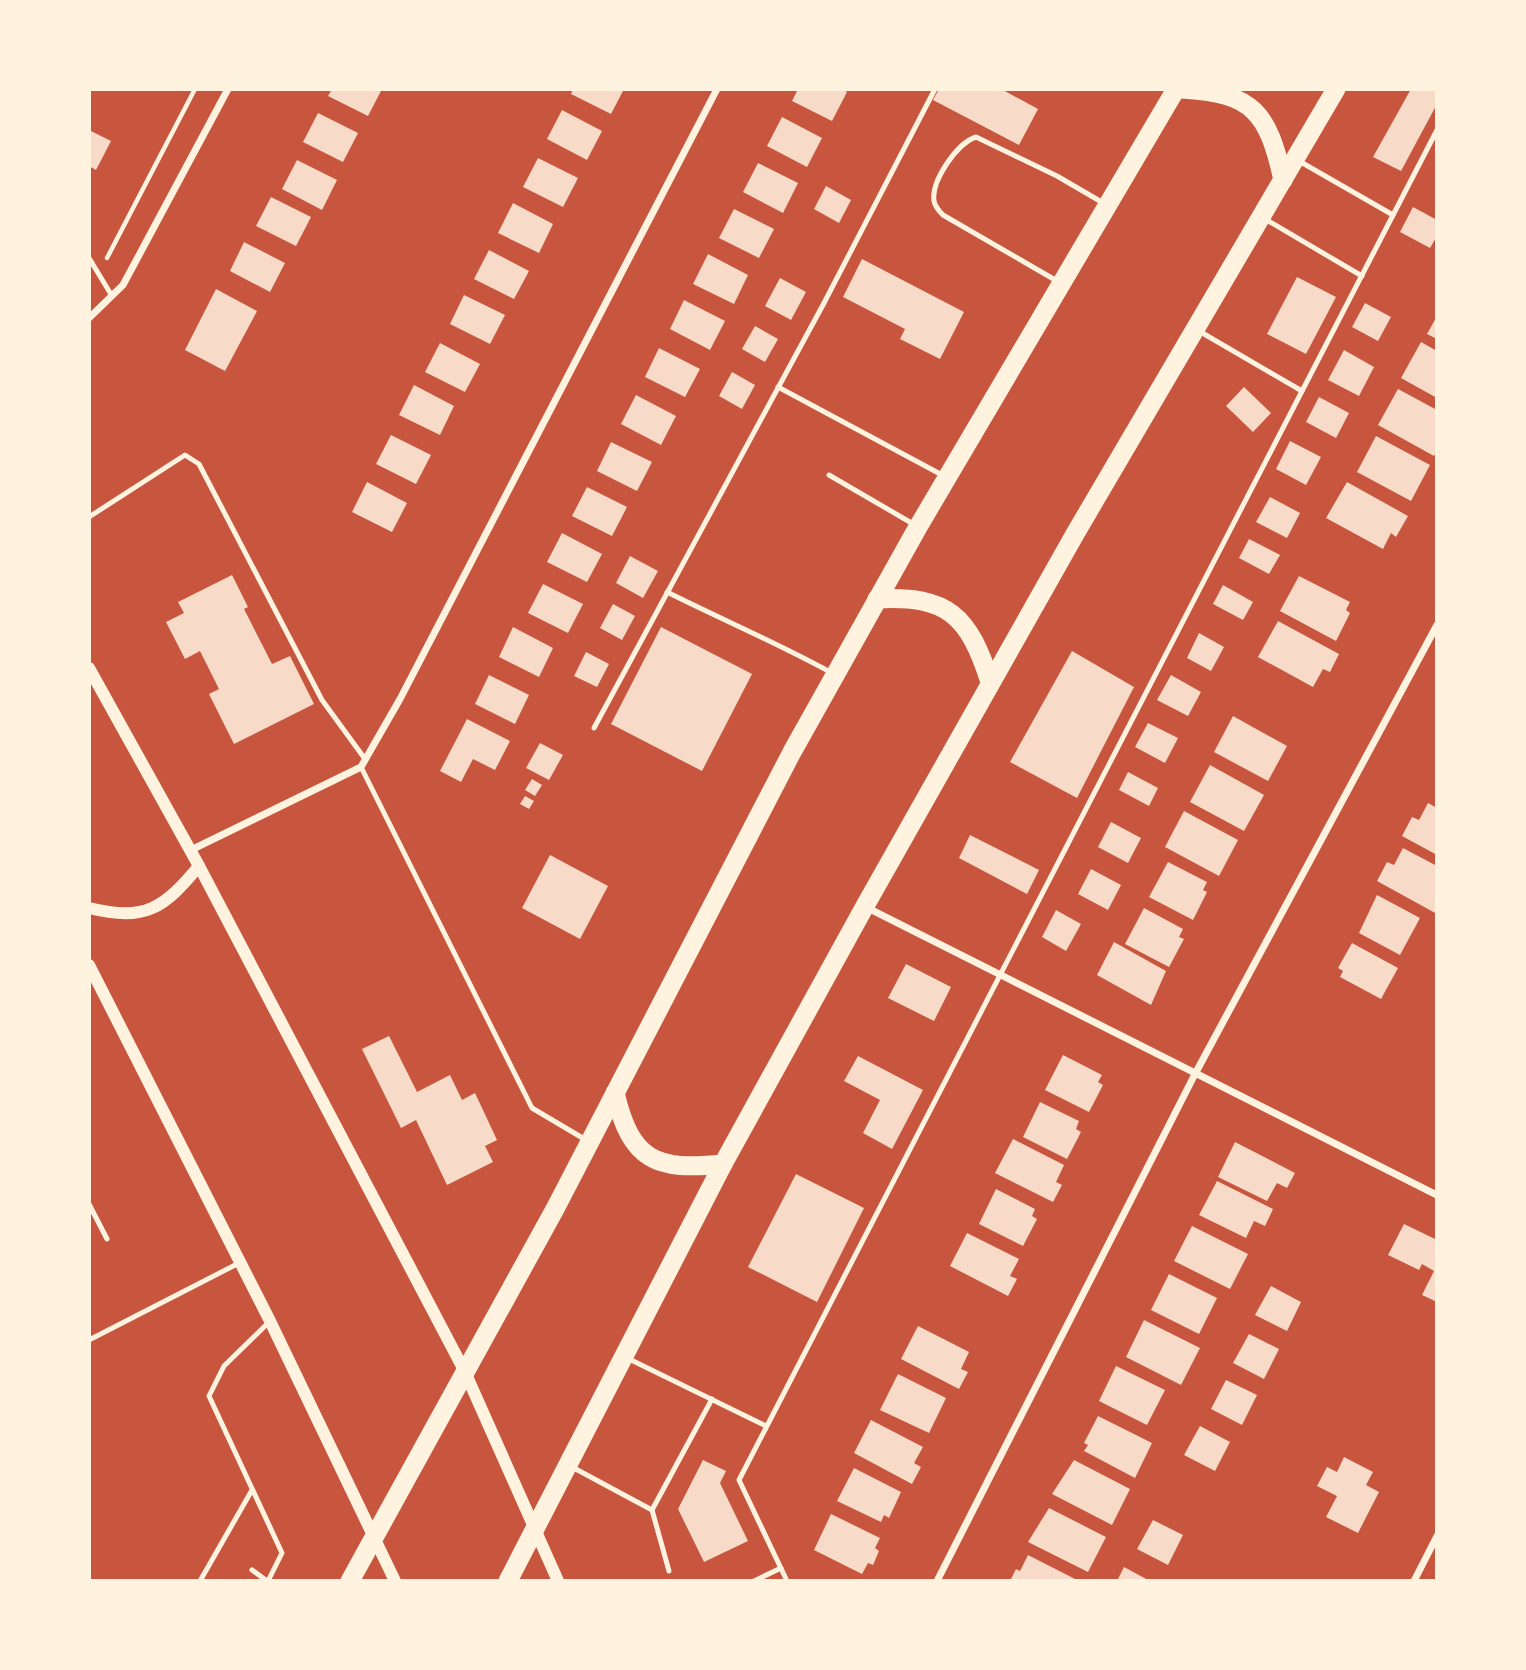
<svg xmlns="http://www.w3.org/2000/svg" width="1526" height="1670" font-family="'Roboto Condensed',sans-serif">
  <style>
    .building { fill: #f7dbc8 }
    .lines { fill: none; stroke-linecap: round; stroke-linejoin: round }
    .path { stroke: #fff3e0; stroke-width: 4.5 }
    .service { stroke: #fff3e0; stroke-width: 5 }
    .minor { stroke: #fff3e0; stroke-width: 7 }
    .tertiary { stroke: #fff3e0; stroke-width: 12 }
    .trunk { stroke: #fff3e0; stroke-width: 19 }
  </style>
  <rect width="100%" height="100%" fill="#c8553d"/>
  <g class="building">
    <path d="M332,89h50l-14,27 -40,-20z"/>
    <path d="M573,89h51l-13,25 -40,-20z"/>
    <path d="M798,89h44l5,3 -15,29 -40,-20z"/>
    <path d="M939,89h62l37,20 -19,36 -86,-45z"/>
    <path d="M1411,89h26v15l-36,67 -28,-14z"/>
    <path d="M562,110l40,21 -15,29 -40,-21z"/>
    <path d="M318,113l40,20 -15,29 -40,-20z"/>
    <path d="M782,117l40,21 -15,29 -40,-21z"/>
    <path d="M89,130l22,11 -15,29 -7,-4z"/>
    <path d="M538,158l40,20 -15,29 -40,-20z"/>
    <path d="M297,160l40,20 -15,30 -40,-21z"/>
    <path d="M758,163l40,20 -15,30 -40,-21z"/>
    <path d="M826,186l25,14 -12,23 -25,-14z"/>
    <path d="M271,197l40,20 -15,29 -40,-20z"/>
    <path d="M513,203l40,21 -14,29 -41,-20z"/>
    <path d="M1413,207l24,13v16l-7,12 -30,-16z"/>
    <path d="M734,209l40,20 -15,29 -40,-20z"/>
    <path d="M244,242l41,21 -15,29 -40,-21z"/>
    <path d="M489,250l40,21 -15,28 -40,-20z"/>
    <path d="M708,254l40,21 -14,29 -41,-20z"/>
    <path d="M862,259l102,53 -24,47 -40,-20 5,-10 -62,-32z"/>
    <path d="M1297,277l39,20 -30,57 -39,-20z"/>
    <path d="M780,278l26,14 -15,28 -26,-14z"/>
    <path d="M216,289l41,22 -32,60 -40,-21z"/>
    <path d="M464,295l41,20 -15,29 -40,-20z"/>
    <path d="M684,300l41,21 -15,29 -40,-21z"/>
    <path d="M1365,303l26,14 -13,24 -26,-14z"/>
    <path d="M1437,316v23l-10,-5z"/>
    <path d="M755,326l23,13 -13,23 -23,-13z"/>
    <path d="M1421,342l16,9v47l-36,-20z"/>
    <path d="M440,343l40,21 -15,28 -40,-20z"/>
    <path d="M659,348l41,21 -15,28 -40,-20z"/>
    <path d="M1344,350l30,17 -15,29 -31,-16z"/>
    <path d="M732,372l23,13 -13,24 -23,-13z"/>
    <path d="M414,385l40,21 -14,29 -41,-20z"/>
    <path d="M1244,387l27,26 -18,19 -27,-26z"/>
    <path d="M1398,389l39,21v40l-3,6 -56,-31z"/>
    <path d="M636,395l40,21 -15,29 -40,-21z"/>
    <path d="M1319,397l30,16 -13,25 -30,-16z"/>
    <path d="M391,435l40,20 -15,29 -40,-20z"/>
    <path d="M1376,436l54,29 -19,36 -54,-29z"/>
    <path d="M1290,441l31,16 -15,28 -30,-16z"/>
    <path d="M611,442l41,20 -15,29 -40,-20z"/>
    <path d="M367,482l40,21 -15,29 -40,-20z"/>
    <path d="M1347,482l61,34 -12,21 -5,-4 -8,16 -57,-31z"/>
    <path d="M587,487l40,20 -15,29 -40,-20z"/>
    <path d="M1270,497l30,16 -13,25 -31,-16z"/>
    <path d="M562,533l40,21 -15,28 -40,-20z"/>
    <path d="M1249,539l31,16 -11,19 -30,-16z"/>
    <path d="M630,556l28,15 -15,27 -27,-15z"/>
    <path d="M232,575l16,32 -4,2 28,55 18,-8 24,48 -80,40 -25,-50 10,-5 -19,-38 -15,8 -19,-37 18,-9 -6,-11z"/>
    <path d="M1299,576l51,26 -4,8 4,3 -14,28 -56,-30z"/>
    <path d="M543,584l40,20 -15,29 -40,-20z"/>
    <path d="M1223,585l30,17 -10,18 -30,-16z"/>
    <path d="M613,604l22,12 -13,24 -22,-12z"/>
    <path d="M1278,621l61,33 -9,18 -7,-3 -10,18 -55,-30z"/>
    <path d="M513,627l40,21 -14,29 -40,-20z"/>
    <path d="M661,627l91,47 -50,97 -91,-47z"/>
    <path d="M1199,633l25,14 -13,24 -24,-13z"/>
    <path d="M1072,651l62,36 -57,111 -67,-36z"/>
    <path d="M586,652l23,12 -12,23 -23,-11z"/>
    <path d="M489,675l40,20 -14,29 -40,-20z"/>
    <path d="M1171,675l30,17 -13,24 -31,-16z"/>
    <path d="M1233,716l54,30 -19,35 -54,-29z"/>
    <path d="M467,719l43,22 -15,29 -22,-11 -12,23 -21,-11z"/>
    <path d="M1148,723l30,15 -13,25 -30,-16z"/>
    <path d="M540,743l23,12 -14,25 -23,-12z"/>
    <path d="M1210,765l54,30 -20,36 -54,-29z"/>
    <path d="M1128,772l30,16 -9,18 -30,-16z"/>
    <path d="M532,779l10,6 -7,11 -10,-6z"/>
    <path d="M525,796l9,5 -5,8 -9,-5z"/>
    <path d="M1428,803l9,5v47l-35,-19 10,-19 7,3z"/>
    <path d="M1184,811l54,29 -19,36 -54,-29z"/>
    <path d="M1111,822l30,16 -13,25 -30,-16z"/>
    <path d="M970,835l69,35 -12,24 -68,-36z"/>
    <path d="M1403,848l34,18v48l-60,-33 10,-19 7,3z"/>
    <path d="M550,855l58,31 -28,53 -58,-31z"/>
    <path d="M1168,862l39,20 -4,8 4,2 -14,28 -44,-23z"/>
    <path d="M1091,869l30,16 -13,25 -30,-16z"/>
    <path d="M1377,895l43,23 -20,37 -41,-22z"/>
    <path d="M1144,908l39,21 -4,8 5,2 -15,28 -44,-23z"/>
    <path d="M1056,910l25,14 -15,27 -24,-14z"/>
    <path d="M1114,942l52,29 -15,34 -54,-30z"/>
    <path d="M1352,943l46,25 -17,31 -41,-22 3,-6 -5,-3z"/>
    <path d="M906,964l45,23 -17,34 -46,-23z"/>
    <path d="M389,1036l28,56 33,-17 12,25 13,-7 22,47 -12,6 8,16 -46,23 -31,-65 -15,8 -39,-79z"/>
    <path d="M1063,1055l39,20 -4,7 5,3 -14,27 -44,-22z"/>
    <path d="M858,1056l65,34 -31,59 -29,-16 17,-33 -36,-19z"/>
    <path d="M1040,1102l39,19 -3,8 5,3 -14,27 -44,-22z"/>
    <path d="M1013,1139l51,26 -8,17 6,3 -9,17 -58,-29z"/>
    <path d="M1235,1142l60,31 -8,15 -10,-5 -10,18 -49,-24z"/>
    <path d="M796,1174l68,34 -47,94 -69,-35z"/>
    <path d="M1217,1181l56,28 -8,17 -11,-5 -8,17 -47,-23z"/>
    <path d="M996,1189l39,20 -3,7 5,3 -14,27 -44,-22z"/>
    <path d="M1404,1224l31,15 2,5v58l-15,-7 12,-24 -12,-7 -3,6 -31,-15z"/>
    <path d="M1192,1226l56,28 -18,35 -56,-28z"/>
    <path d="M967,1233l52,26 -9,17 7,3 -9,17 -58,-30z"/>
    <path d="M1169,1274l48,24 -18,36 -48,-24z"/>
    <path d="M1271,1286l30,16 -14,29 -32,-16z"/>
    <path d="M1144,1320l56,28 -19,37 -55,-28z"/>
    <path d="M918,1326l51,26 -8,17 7,3 -9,17 -58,-30z"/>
    <path d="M1249,1334l30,15 -15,30 -31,-16z"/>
    <path d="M1116,1366l49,24 -18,35 -48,-24z"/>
    <path d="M898,1374l48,24 -17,35 -49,-23z"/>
    <path d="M1226,1380l31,15 -15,30 -31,-16z"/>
    <path d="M1098,1416l54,27 -17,35 -51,-27 4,-6 -4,-2z"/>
    <path d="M871,1420l52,27 -9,16 7,4 -9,17 -58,-31z"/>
    <path d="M1200,1426l30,16 -15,29 -31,-16z"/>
    <path d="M1344,1457l29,15 -7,13 13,7 -21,41 -32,-16 11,-21 -20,-10 10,-19 10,5z"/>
    <path d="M703,1460l23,11 -6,12 28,58 -44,21 -26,-53z"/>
    <path d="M1074,1460l56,29 -18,36 -60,-31z"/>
    <path d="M854,1468l47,24 -12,26 -5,-3 -3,7 -44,-21z"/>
    <path d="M1049,1508l57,29 -18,35 -60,-30z"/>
    <path d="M831,1514l49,24 -5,10 4,3 -6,14 -5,-2 -6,11 -48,-24z"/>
    <path d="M1153,1520l30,15 -15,30 -31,-16z"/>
    <path d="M1028,1555l51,26h-69l6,-12 4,2z"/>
    <path d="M1124,1567l26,14h-33z"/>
  </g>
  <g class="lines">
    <path class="path" d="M107,258l88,-169"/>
    <g class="service">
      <path d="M1299,161l94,54"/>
      <path d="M1265,219l97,57"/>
      <path d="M89,258l23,38"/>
      <path d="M1057,281l-114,-66c-4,-4 -8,-8 -9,-14 -3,-20 23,-58 42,-64l81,39 48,28"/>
      <path d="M1199,331l103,60"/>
      <path d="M778,387l166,89"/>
      <path d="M829,475l86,50"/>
      <path d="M89,517l96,-62 14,9 123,236 43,59"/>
      <path d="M667,592c54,27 110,51 163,80"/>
      <path d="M594,728l230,-425 111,-214"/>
      <path d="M361,767l171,341 54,32"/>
      <path d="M89,1204l18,35"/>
      <path d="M89,1340l152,-78"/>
      <path d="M627,1358l139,68"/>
      <path d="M572,1467l80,43 60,-111"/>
      <path d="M652,1510l17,61"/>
      <path d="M252,1570l15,11"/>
      <path d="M200,1581l52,-91"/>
      <path d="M268,1581l14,-28 -73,-157 15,-30 46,-45"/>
      <path d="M754,1581l27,-13"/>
      <path d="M787,1581l-48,-101 698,-1350"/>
    </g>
    <g class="minor">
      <path d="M89,318l34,-33 105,-196"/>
      <path d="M191,850l170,-83 39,-68 317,-610"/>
      <path d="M866,907l571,288"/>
      <path d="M937,1581l258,-507 242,-449"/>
      <path d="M1414,1581l23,-45"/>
    </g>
    <g class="tertiary">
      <path d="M89,668l110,198 266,506 93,209"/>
      <path d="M89,908c57,14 75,0 110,-42"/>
      <path d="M89,965l181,356 125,260"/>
    </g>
    <g class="trunk">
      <path d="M1182,89c72,4 86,24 101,91"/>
      <path d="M877,599c71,-4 92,17 113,83"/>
      <path d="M615,1093c16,68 41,78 108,71"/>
      <path d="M350,1581l205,-372 237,-457 126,-225 258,-438"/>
      <path d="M508,1581l215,-417 142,-258 210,-372 261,-445"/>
    </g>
  </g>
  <rect width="1526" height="1670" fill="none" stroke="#fff3e0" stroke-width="182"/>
</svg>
